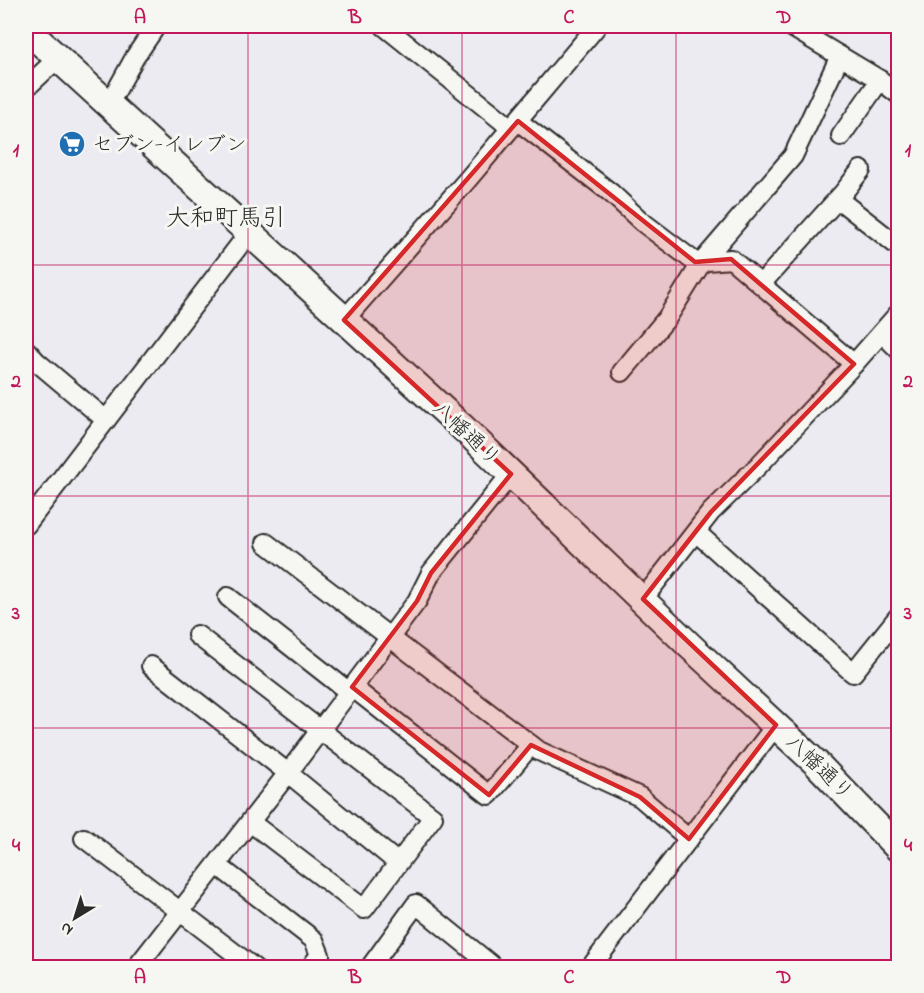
<svg xmlns="http://www.w3.org/2000/svg" width="924" height="993" font-family="'Indie Flower','Klee One',sans-serif">
  <style>
    .lines { fill: none; stroke-linecap: round; stroke-linejoin: round }
    .street-casing { stroke: #2b2b2b; stroke-width: 22 }
    .secondary-casing { stroke: #2b2b2b; stroke-width: 30 }
    .street { stroke: #f6f6f2; stroke-width: 18 }
    .secondary { stroke: #f6f6f2; stroke-width: 26 }
    .marked { fill: #d62828; fill-opacity: 0.2; stroke: #d62828; stroke-width: 4.5; stroke-linejoin: round }
    .grid { fill: none; stroke: #c2185b; stroke-width: 1.5; stroke-opacity: 0.55 }
    .labels { text-anchor: middle; stroke-width: 6; stroke-linejoin: round; paint-order: stroke }
    .poi-label { font-size: 21px; fill: #2b2b2b; stroke: #f6f6f2; text-anchor: start }
    .street-label { font-size: 21px; fill: #2b2b2b; stroke: #f6f6f2 }
    .quarter-label { font-size: 24px; fill: #2b2b2b; stroke: #f6f6f2 }
    .neatline { fill: none; stroke: #c2185b; stroke-width: 2 }
    .grid-label { font-size: 20px; text-anchor: middle; font-weight: bold; fill: #c2185b }
  </style>
  <rect width="100%" height="100%" fill="#ecebf2"/>
  <filter id="ink" filterUnits="userSpaceOnUse"><feTurbulence type="fractalNoise" baseFrequency=".0167" numOctaves="2"/><feDisplacementMap in="SourceGraphic" scale="12" xChannelSelector="R" yChannelSelector="G"/><feConvolveMatrix kernelMatrix="1 2 1 2 8 2 1 2 1" color-interpolation-filters="sRGB"/></filter>
  <g filter="url(#ink)">
    <g class="lines">
      <defs>
        <g id="street">
          <path d="M384,26l127,102"/>
          <path d="M790,26l90,54 18,14"/>
          <path d="M26,88l32,-30"/>
          <path d="M109,104l26,-47 21,-31"/>
          <path d="M518,121l93,72 30,28 54,41 36,-3 123,105"/>
          <path d="M841,136l39,-56"/>
          <path d="M838,199l60,47"/>
          <path d="M761,284l82,-91 18,-23"/>
          <path d="M344,320l124,-141 129,-153"/>
          <path d="M882,333l16,16"/>
          <path d="M26,350l11,12 69,58"/>
          <path d="M622,372l45,-54 35,-56 91,-106 47,-100"/>
          <path d="M26,525l222,-291"/>
          <path d="M696,532l157,141 45,-56"/>
          <path d="M266,543l273,208 101,46 49,42"/>
          <path d="M228,597l121,95"/>
          <path d="M643,599l68,-87 47,-46 96,-102 44,-50"/>
          <path d="M197,635l236,182 -69,92 -114,-87"/>
          <path d="M151,666l137,107 110,90"/>
          <path d="M352,687l137,108 42,-50"/>
          <path d="M84,838l170,130"/>
          <path d="M217,865l97,75 6,15 -10,13"/>
          <path d="M136,968l152,-195 129,-172 14,-28 80,-99"/>
          <path d="M373,968l-2,-2 45,-62 79,64"/>
          <path d="M590,968l186,-243"/>
        </g>
        <path id="secondary" d="M26,29l435,397 228,219 127,118 82,85"/>
      </defs>
      <use href="#street" class="street-casing"/>
      <use href="#secondary" class="secondary-casing"/>
      <use href="#street" class="street"/>
      <use href="#secondary" class="secondary"/>
    </g>
  </g>
  <path class="marked" d="M518,121l177,141 36,-3 123,105 -143,148 -68,87 133,126 -87,114 -49,-42 -109,-52 -42,50 -137,-108 65,-86 14,-28 80,-99 -167,-154z"/>
  <path class="grid" d="M248,26v942M462,26v942M676,26v942M26,265h872M26,496h872M26,728h872"/>
  <defs>
    <symbol id="supermarket-disc" viewBox="-11 -11 22 22"><circle r="9.5" fill="#1f6fb2" stroke="#f6f6f2"/><path d="M-6-5.5h2.5l.6 2H6L4.5 2H-2.5L-4.4-4H-6ZM-1.5 3.2a1.3 1.3 0 1 0 .1 0ZM3 3.2a1.3 1.3 0 1 0 .1 0Z" fill="#fff"/></symbol>
  </defs>
  <g fill-rule="evenodd">
    <use href="#supermarket-disc" x="57" y="129" width="30" height="30"/>
  </g>
  <g class="labels">
    <g class="poi-label">
      <text x="92" y="151">セブン-イレブン</text>
    </g>
    <g class="street-label">
      <text transform="translate(467 433) rotate(43)" y="7">八幡通り</text>
      <text transform="translate(820 767) rotate(44)" y="7">八幡通り</text>
    </g>
    <g class="quarter-label">
      <text x="226" y="225">大和町馬引</text>
    </g>
  </g>
  <rect width="924" height="993" fill="none" stroke="#f6f6f2" stroke-width="66"/>
  <g transform="translate(75 918) rotate(218)" stroke="#f6f6f2" stroke-width="4.5" paint-order="stroke">
  <path d="M0-4.5L10 22L0 15L-10 22Z" fill="#2b2b2b"/>
  <text y="-9" font-size="16" font-weight="bold" text-anchor="middle" fill="#2b2b2b">N</text>
  </g>
  <rect x="33" y="33" width="858" height="927" class="neatline"/>
  <g class="grid-label">
    <text x="140" y="23">A</text>
    <text x="355" y="23">B</text>
    <text x="569" y="23">C</text>
    <text x="784" y="23">D</text>
    <text x="16" y="156">1</text>
    <text x="908" y="156">1</text>
    <text x="16" y="387">2</text>
    <text x="908" y="387">2</text>
    <text x="16" y="619">3</text>
    <text x="908" y="619">3</text>
    <text x="16" y="851">4</text>
    <text x="908" y="851">4</text>
    <text x="140" y="983">A</text>
    <text x="355" y="983">B</text>
    <text x="569" y="983">C</text>
    <text x="784" y="983">D</text>
  </g>
</svg>
